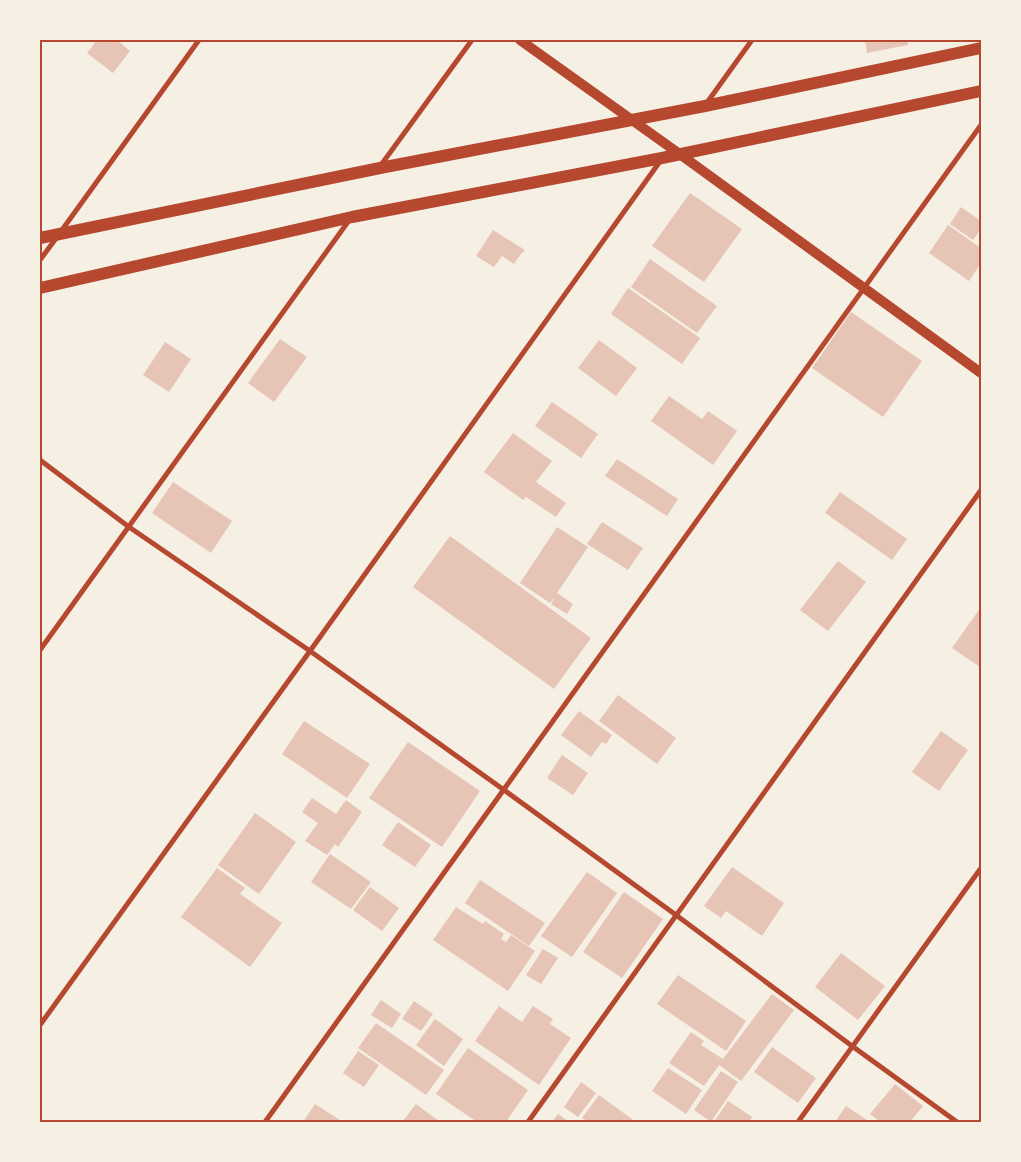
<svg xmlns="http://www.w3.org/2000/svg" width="1021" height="1162" font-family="'Roboto Serif',serif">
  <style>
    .building { fill: #e6c5b7 }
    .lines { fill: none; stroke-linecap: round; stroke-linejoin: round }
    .minor { stroke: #b5482f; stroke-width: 5 }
    .secondary { stroke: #b5482f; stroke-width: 10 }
    .primary { stroke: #b5482f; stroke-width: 12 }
    .neatline { fill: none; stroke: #b5482f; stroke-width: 2 }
  </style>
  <rect width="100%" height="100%" fill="#f6efe4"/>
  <g class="building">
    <path d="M97,40h20l13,11 -17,22 -26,-20z"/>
    <path d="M865,40h42l1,5 -41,8z"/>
    <path d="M690,193l52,36 -38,53 -52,-36z"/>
    <path d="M961,207l20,14v8l-8,11 -23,-16z"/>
    <path d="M948,225l33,23v15l-12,18 -40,-28z"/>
    <path d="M493,230l32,20 -5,5 -6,9 -12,-8 -8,11 -18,-11z"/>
    <path d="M650,259l67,47 -20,27 -66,-46z"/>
    <path d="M628,288l72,50 -18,26 -71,-50z"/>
    <path d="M851,312l71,49 -39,56 -71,-49z"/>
    <path d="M280,339l27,18 -33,45 -26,-19z"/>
    <path d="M599,340l38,28 -21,28 -38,-28z"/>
    <path d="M165,342l26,17 -22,33 -26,-17z"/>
    <path d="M669,396l33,23 6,-8 29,20 -24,34 -62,-44z"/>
    <path d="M552,402l46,32 -17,24 -46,-32z"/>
    <path d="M513,433l39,28 -16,21 30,21 -10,14 -30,-20 -3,3 -39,-28z"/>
    <path d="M617,459l61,40 -11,17 -62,-40z"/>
    <path d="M173,482l59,39 -21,32 -59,-40z"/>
    <path d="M840,492l67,47 -15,21 -67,-47z"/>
    <path d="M602,522l41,26 -15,22 -41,-26z"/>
    <path d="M557,527l31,20 -31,46 16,11 -6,10 -16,-10 4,-7 -5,6 -30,-20z"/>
    <path d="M450,536l141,102 -37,51 -141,-102z"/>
    <path d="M838,561l28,21 -38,49 -28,-21z"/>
    <path d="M981,607v59l-1,1 -28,-19z"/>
    <path d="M618,695l58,43 -19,26 -58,-43z"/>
    <path d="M579,711l33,24 -6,9 -4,-2 -11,15 -30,-22z"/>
    <path d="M304,721l66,43 -23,34 -65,-44z"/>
    <path d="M941,731l27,19 -29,41 -27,-19z"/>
    <path d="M408,742l72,49 -38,56 -73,-49z"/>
    <path d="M562,755l26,18 -15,22 -26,-17z"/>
    <path d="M312,798l24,16 10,-14 16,12 -24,35 -3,-3 -8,11 -22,-14 13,-18 -16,-11z"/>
    <path d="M255,813l41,29 -37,52 -41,-29z"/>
    <path d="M398,822l33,23 -16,22 -33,-22z"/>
    <path d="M330,854l41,28 -20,27 -40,-27z"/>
    <path d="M732,867l52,36 -22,33 -36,-25 -5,7 -17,-12z"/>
    <path d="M217,868l28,20 -5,6 42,29 -32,44 -69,-50z"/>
    <path d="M587,872l30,21 -45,64 -31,-21z"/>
    <path d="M480,880l65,43 -16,23 -64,-43z"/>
    <path d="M370,887l29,21 -17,23 -29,-21z"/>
    <path d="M624,892l39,27 -41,59 -39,-26z"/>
    <path d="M456,907l27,17 2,-3 19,13 -3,5 5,3 5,-7 24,16 -27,40 -75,-51z"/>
    <path d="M543,949l15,9 -17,26 -15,-9z"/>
    <path d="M841,953l44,33 -27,34 -43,-33z"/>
    <path d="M678,975l68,46 -20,30 -69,-47z"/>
    <path d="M772,994l22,16 -53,71 -22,-16 -15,21 -35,-23 22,-31 13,9 -3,4 22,14z"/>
    <path d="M381,1000l20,14 -9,14 -21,-13z"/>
    <path d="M414,1001l19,13 -12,17 -19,-12z"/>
    <path d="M499,1006l23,16 11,-16 20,13 -3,5 21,14 -32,47 -64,-44z"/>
    <path d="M435,1019l28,20 -19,27 -28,-21z"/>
    <path d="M376,1023l68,47 -18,25 -68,-47z"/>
    <path d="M772,1047l44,31 -18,25 -44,-31z"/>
    <path d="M468,1048l60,42 -22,32h-29l-41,-28z"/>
    <path d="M358,1051l21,14 -15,22 -21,-14z"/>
    <path d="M668,1068l34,22 -16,24 -34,-23z"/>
    <path d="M721,1071l17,11 -27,40 -17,-12z"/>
    <path d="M581,1082l15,11 -18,24 -14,-10z"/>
    <path d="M895,1084l28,22 -13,16h-30l-10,-8z"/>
    <path d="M599,1095l37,27h-48l-6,-4z"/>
    <path d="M728,1101l24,16 -3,5h-35z"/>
    <path d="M315,1104l28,18h-40z"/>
    <path d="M416,1104l24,18h-38z"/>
    <path d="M846,1106l24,16h-35z"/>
    <path d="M558,1114l11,8h-17z"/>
  </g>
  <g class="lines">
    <g class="minor">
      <path d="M706,104l46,-64"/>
      <path d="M381,165l91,-125"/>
      <path d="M62,230l137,-190"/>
      <path d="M40,260l17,-23"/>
      <path d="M40,460l89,67 181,124 194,139 172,125 176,131 105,76"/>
      <path d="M40,650l310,-431"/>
      <path d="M40,1025l270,-374 351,-491"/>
      <path d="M265,1122l716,-997"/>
      <path d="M528,1122l453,-632"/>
      <path d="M798,1122l183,-254"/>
    </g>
    <path class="secondary" d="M520,40l161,115 300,218"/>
    <g class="primary">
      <path d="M40,238l340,-70 325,-62 276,-58"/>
      <path d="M40,288l312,-71 310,-59 319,-67"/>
    </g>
  </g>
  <rect width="1021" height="1162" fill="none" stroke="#f6efe4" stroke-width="82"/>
  <rect x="41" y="41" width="939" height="1080" class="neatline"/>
</svg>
